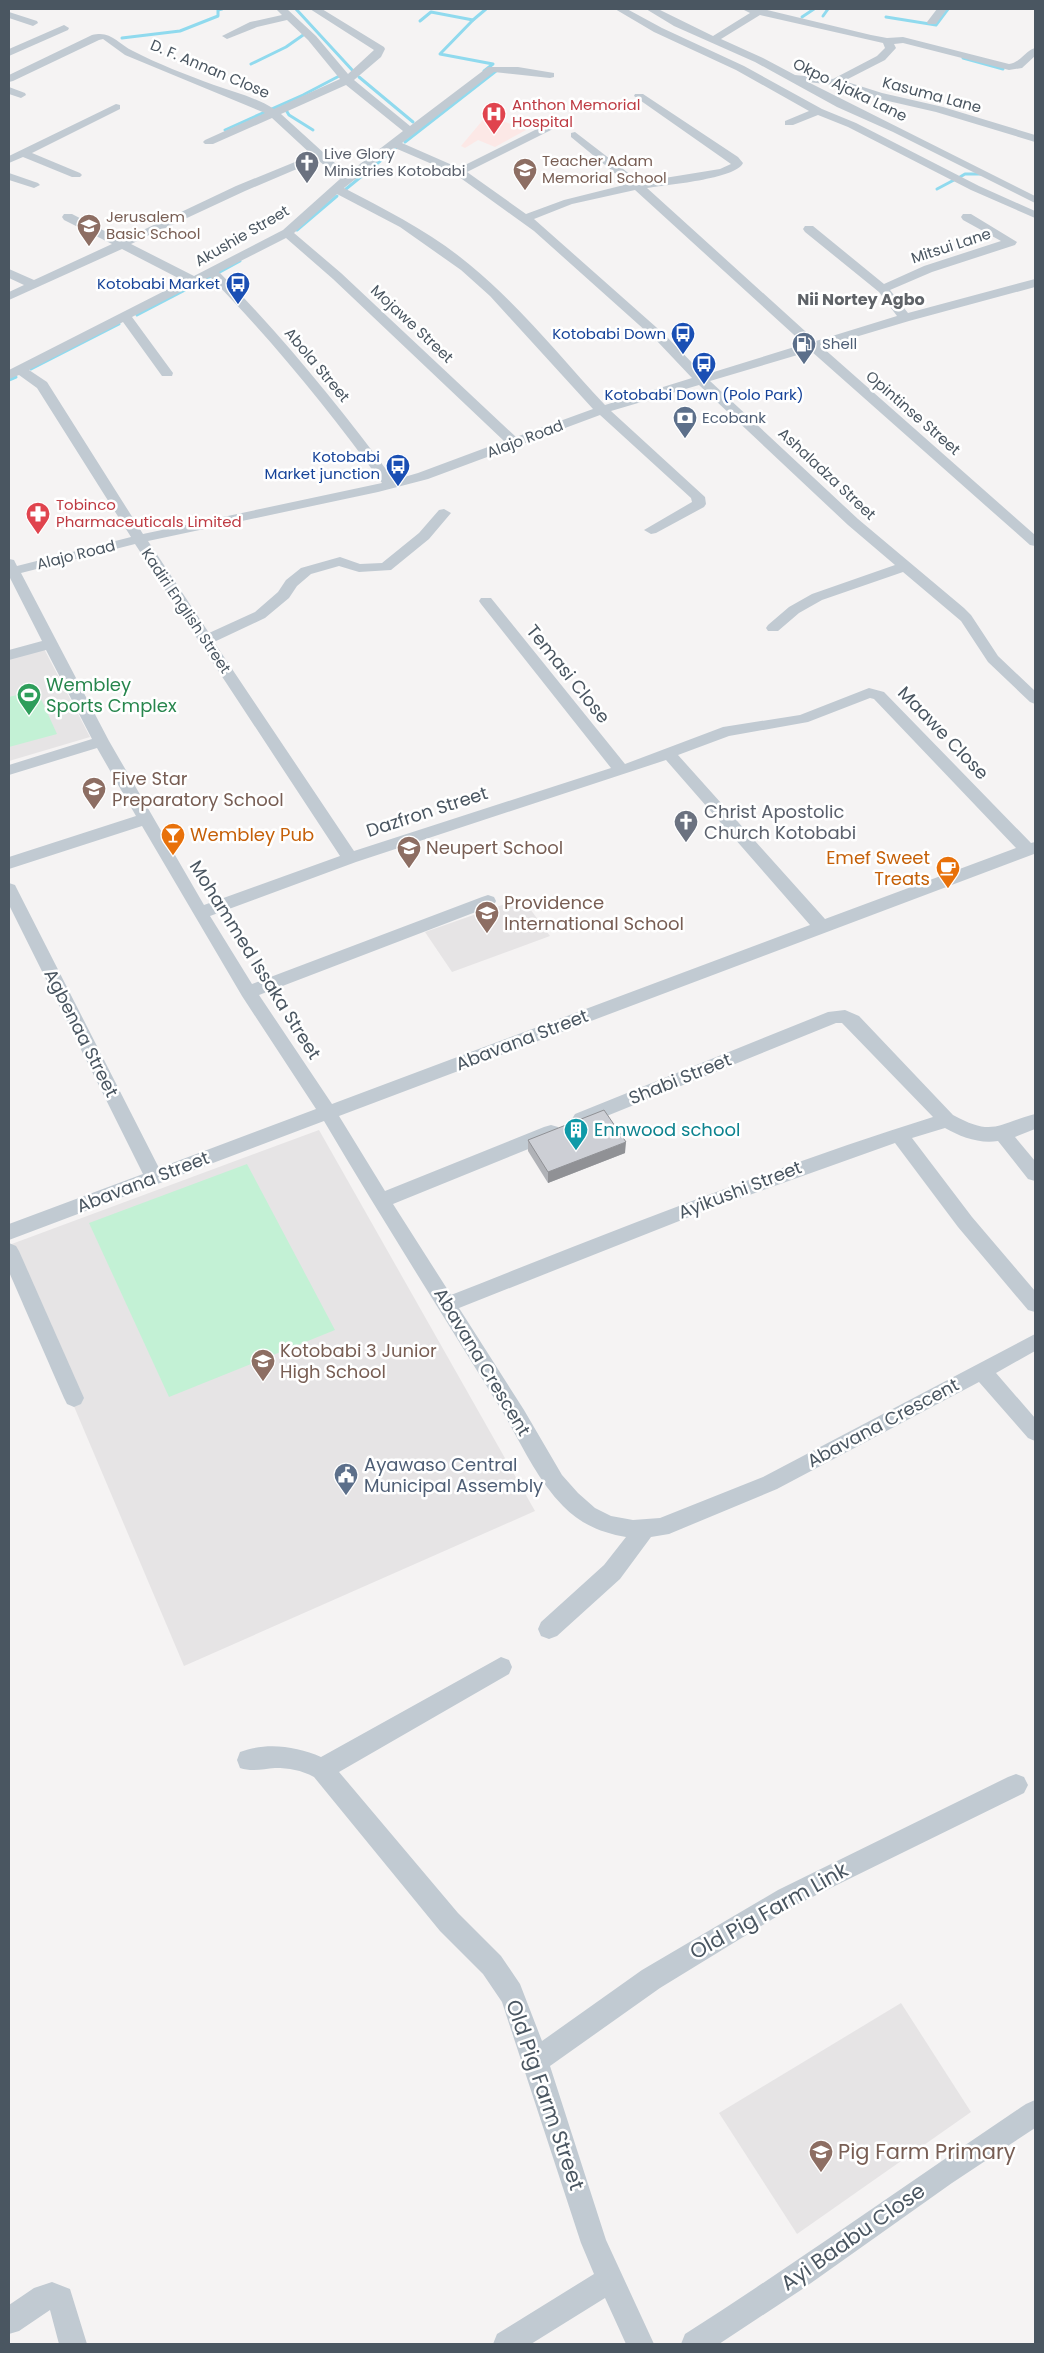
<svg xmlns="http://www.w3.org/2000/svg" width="1044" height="2353" font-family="Poppins,sans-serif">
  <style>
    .education { fill: #e6e4e5 }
    .medical { fill: #fce8e6 }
    .green { fill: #c3f1d5 }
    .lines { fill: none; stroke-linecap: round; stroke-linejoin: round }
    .stream { stroke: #90daee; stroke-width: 3 }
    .minor { fill: #c1cad2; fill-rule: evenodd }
    .wall { fill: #b0b2b7 }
    .shaded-wall { fill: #909195 }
    .building { fill: #cdcfd5; stroke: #909195 }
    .labels { text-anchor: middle; stroke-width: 5; stroke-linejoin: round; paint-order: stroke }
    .far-street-label { font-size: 15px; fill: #4a5661; stroke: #fff }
    .far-health-label { font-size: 15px; fill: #be3a42; stroke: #fff; text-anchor: start }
    .far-worship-label { font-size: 15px; fill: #5b616d; stroke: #fff; text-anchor: start }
    .far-education-label { font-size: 15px; fill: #785e54; stroke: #fff; text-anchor: start }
    .far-transit-label { font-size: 15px; fill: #164399; stroke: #fff; text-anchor: end }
    .far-service-label { font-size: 15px; fill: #4e5e75; stroke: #fff; text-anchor: start }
    .far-neighbourhood-label { font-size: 16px; font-weight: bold; fill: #5f6368; stroke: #fff }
    .street-label { font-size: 18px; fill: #4a5661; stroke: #fff }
    .leisure-label { font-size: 18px; fill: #27864d; stroke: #fff; text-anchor: start }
    .education-label { font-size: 18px; fill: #785e54; stroke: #fff; text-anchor: start }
    .worship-label { font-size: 18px; fill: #5b616d; stroke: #fff; text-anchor: start }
    .food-label { font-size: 18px; fill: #c56008; stroke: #fff; text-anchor: start }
    .culture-label { font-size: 18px; fill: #0d838f; stroke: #fff; text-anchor: start }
    .service-label { font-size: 18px; fill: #4e5e75; stroke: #fff; text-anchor: start }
    .near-street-label { font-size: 21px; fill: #4a5661; stroke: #fff }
    .near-education-label { font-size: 21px; fill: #785e54; stroke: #fff; text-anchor: start }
  </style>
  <rect width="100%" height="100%" fill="#f5f3f3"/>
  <g class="education">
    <path d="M41,643l49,94 -81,24v-109z"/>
    <path d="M522,898l28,38 -98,36 -27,-40z"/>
    <path d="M319,1130l216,381 -351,155 -175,-413v-8z"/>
    <path d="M901,2003l70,109 -174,122 -78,-121z"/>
  </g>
  <path class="medical" d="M487,115l39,15 -31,17 -17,-7 -13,8 -4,-2z"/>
  <g class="green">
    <path d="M37,690l20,44 -48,13v-50z"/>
    <path d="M247,1164l88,166 -166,67 -80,-174z"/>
  </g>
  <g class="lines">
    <g class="stream">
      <path d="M296,9l58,63"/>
      <path d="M823,16l5,-7"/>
      <path d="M802,17l12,-8"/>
      <path d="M886,17l50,8 12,-16"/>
      <path d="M473,20l-33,34 53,10 -9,7"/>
      <path d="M420,21l11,-9 42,8 13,-11"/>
      <path d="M122,38l58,-7 38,-15v-6l4,-1"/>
      <path d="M963,58l40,11"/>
      <path d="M251,64l35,-17 20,-14"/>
      <path d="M359,77l54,45"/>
      <path d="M290,107l-4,3 3,5 24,15"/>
      <path d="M225,130l78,-35 40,-21"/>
      <path d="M405,142l91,-71"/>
      <path d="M960,177l5,-3h19"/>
      <path d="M346,189l50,-41"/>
      <path d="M937,189l17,-9"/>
      <path d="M297,230l40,-34"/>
      <path d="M218,273l22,-12"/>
      <path d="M137,315l73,-38"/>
      <path d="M31,369l88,-45"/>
      <path d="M9,380l7,-3"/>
    </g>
    <g class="minor">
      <path d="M276,9h11l29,27 32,38 26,-24 -64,-41h12l62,38 1,2 -4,8 -27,23 56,46 78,-59h30l36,6v4l-4,1 -56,-6 -92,71 57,25 92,-46h8v4l-92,46 59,42 38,-14 64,-16 -57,-47v-4l4,-1 65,50 80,-13 11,-5 -97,-68 1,-2h8l95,63 5,6c-7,16 -78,22 -96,25l169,153 81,-25 -18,-24 -74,-60 -2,-3 2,-3h8l71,58 40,-18 77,-25 -38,-21 -2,-3 2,-3h8l46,28 -2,3 -83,27 -42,18 18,23 127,-34v8l-126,34 -87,26 213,188v11l-5,-1 -219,-194 -101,30 148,138 106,89 7,7 27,41 37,35v13l-5,-2 -42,-40 -27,-41 -58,-49 -81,28 -23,13 -21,18h-10l-2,-3 2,-3 21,-18 23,-13 83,-29 -47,-40 -149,-140 -88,26 94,86 1,7 -2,3 -48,26 -5,1 -7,-4 48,-28 -1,-4 -91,-83 -172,64 -50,13 -230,49 61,92 46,-21 23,-20 8,-12 15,-12 39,-11 20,7 22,-1 37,-30 20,-23 5,-1 7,4 -22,26 -38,31 -32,2 -20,-6 -28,8 -14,12 -8,12 -24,20 -51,24 140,209 257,-83 -130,-164 -2,-3 2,-3h10l134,166 98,-37 77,-12 69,-27 15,4 147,151 4,-1 -1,12 -695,262 46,75 159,-64 7,-2 7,2 2,5 -2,5 -165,67 58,91c159,-63 320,-127 482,-178l-91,-94h-6l-249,101 -6,2 -6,-2 -3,-5 3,-5 253,-102 17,-2 14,6 94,99c40,22 44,9 82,-1v15l-20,8 20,24v20l-7,-2 -30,-38c-19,3 -37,-4 -53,-13l-33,10 60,79 63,74v21l-7,-2 -70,-83 -63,-84 -193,69 -243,96 65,102 38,65 16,18 17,15 16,8 22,4 27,-2 103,-41 272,-143v17l-39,22 39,45v23l-7,-3 -49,-56 -202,107 -108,45 -18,3 -31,42 -63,57 -8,3 -8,-3 -3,-7 3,-7 63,-57 22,-28c-24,-4 -46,-13 -63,-31 -30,-30 -46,-73 -69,-108 -57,-92 -115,-184 -170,-277l-315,119v-16l134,-50 -134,-269v-22l6,2 2,4 142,279 157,-59 -74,-113 -100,-170 -133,43v-12l127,-41 -39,-68 -88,27v-10l83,-26 -46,-89 -37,10v-10l33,-9 -33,-65v-17l5,1 3,6 114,-29 -94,-149 -18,-13 -10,4v-9l175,-89 -62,-32 -113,51v-8l15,-7 -15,-7v-9l25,11 78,-36 -48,-24 -2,-3 2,-3h8l50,26 114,-54 76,-31 -40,-37 -59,26h-8l-2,-2 2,-2 60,-27 -140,-58 -22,-16 -4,1 -86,41 -4,1v-7l83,-40c19,-5 25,8 41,16 25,13 54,24 81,34 20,7 41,12 60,24l66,-30 -32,-39 -21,-20 -30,7 -30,12 -5,-3 28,-14 32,-7zM346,85l57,46 -56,43 -66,-60zM395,148l60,26 79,57 123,110 35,37 -87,27c-44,-47 -85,-99 -135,-140 -38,-32 -82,-54 -126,-77zM318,160l22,19 -57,51 -89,46 -63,-32 114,-53zM635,190l169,154 -100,31 -39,-40 -131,-116 38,-15zM337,194l63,33 61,43 29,26 103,113 -77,28 -175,-164 -47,-40zM286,238l47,41 171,162 -86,32 -24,7c-54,-73 -111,-143 -175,-208zM210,277c63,64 119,133 172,206l-239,51 -96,-152 -18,-12 94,-48 39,54h10l1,-3 -41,-56zM135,544l205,312 -136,49 -95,-164 -88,-168zM870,698l4,1 142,149 -191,71 -147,-164 51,-19 79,-14zM666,760l144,165 -478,179 -73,-109 235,-90 2,-4 -2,-4 -6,-2 -6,2 -230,87 -42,-68 146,-54z"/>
      <path d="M615,9h12l35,19 82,38 78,43 34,14 123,63 56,25v7l-64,-28 -123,-63 -30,-12 -25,10h-8v-4l24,-10 -73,-41 -82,-38z"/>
      <path d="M646,9h12l55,27 37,-23 -8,-4h21l108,26 16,3 16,-1 106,27c11,-1 16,-13 26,-16v8l-13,12 -13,2 -106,-27 -9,1 2,4 -11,12 -41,21 38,12 61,14 92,28v7l-99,-30 -61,-14 -41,-13 -26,-3 227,114v7l-142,-71 -56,-25 -82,-45 -81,-36zM760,15l123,28 2,5 -8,8 -44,23 -38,-4 -32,-17 -42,-19z"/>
      <path d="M937,9h10l-11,15h-8l-1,-2z"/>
      <path d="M9,12l28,9 1,2 -5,3 -24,-8z"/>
      <path d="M64,25l5,3 -1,2 -59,26v-7z"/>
      <path d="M9,87l16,6 1,2 -5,3 -12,-4z"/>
      <path d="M116,104l4,1v4l-88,44 48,20 2,2 -2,2h-8l-49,-20 -14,6v-7z"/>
      <path d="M9,173l29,10 2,2 -6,3 -25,-8z"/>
      <path d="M9,1243l7,3 3,5 65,147 -3,6 -7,3 -7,-3 -3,-6 -55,-126z"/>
      <path d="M501,1657l8,3 3,7 -3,7 -170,98 119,141 43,43 19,28 22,57 100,-71 136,-80 230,-113 8,-3 8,3 4,8 -4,8 -230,113 -134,82 -110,78 56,174 48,104h-28l-21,-46 -74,46h-38l4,-10 97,-60 -13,-31 -79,-241 -19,-28 -43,-43 -126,-154c-13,-7 -25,-9 -39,-9 -12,1 -23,4 -35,0l-3,-8 3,-8c26,-10 56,-6 81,5z"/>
      <path d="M1035,2100v28l-83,55 -148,105 -85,56h-38l4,-10c116,-74 227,-154 341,-230z"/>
      <path d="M52,2282l18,7 17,55h-28l-9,-34 -31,21 -10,3v-29l25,-17z"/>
    </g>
  </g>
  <path class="wall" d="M528,1140l97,13 -77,30 -20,-32z"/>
  <path class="shaded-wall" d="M626,1142l-1,11 -77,30v-11z"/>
  <path class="building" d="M604,1110l22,32 -78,30 -20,-32z"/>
  <defs>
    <symbol id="hospital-pin" viewBox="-11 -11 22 30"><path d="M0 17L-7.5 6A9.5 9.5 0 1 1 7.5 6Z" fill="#e0444e" stroke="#fff"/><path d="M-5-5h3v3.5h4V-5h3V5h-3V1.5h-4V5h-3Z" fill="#fff"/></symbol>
    <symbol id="church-pin" viewBox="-11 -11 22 30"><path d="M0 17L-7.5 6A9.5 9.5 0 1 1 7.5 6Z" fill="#6b7280" stroke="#fff"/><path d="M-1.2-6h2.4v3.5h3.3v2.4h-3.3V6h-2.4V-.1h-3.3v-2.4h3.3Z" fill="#fff"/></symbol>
    <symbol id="school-pin" viewBox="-11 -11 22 30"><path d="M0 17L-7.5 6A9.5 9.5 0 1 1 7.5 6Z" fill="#8d6e63" stroke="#fff"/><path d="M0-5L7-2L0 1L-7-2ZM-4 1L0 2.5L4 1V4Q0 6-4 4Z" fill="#fff"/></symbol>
    <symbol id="bus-pin" viewBox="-11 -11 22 30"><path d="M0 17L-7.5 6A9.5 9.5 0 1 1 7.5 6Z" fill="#1a4fb4" stroke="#fff"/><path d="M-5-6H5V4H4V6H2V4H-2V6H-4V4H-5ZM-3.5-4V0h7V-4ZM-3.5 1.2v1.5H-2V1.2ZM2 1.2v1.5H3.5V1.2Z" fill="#fff"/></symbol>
    <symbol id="fuel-pin" viewBox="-11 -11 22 30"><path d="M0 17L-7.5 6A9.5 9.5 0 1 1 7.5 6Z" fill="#5c6f8a" stroke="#fff"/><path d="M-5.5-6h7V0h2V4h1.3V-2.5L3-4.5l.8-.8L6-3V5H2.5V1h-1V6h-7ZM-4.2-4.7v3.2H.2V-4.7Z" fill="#fff"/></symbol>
    <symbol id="bank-pin" viewBox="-11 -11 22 30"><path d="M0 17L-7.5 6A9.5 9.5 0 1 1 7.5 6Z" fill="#5c6f8a" stroke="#fff"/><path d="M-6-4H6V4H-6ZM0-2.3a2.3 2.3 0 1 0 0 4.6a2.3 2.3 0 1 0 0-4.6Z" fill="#fff"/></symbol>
    <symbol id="pharmacy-pin" viewBox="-11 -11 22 30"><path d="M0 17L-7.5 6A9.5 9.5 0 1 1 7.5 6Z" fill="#e0444e" stroke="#fff"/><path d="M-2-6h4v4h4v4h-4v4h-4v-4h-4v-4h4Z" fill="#fff"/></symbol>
    <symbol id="stadium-pin" viewBox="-11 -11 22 30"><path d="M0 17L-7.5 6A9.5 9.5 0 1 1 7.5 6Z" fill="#2e9e5b" stroke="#fff"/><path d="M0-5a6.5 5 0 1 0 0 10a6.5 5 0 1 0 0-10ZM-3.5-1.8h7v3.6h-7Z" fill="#fff"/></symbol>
    <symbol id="bar-pin" viewBox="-11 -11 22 30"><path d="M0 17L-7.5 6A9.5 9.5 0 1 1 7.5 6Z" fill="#e8710a" stroke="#fff"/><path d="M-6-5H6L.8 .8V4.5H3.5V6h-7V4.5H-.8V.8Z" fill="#fff"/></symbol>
    <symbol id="cafe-pin" viewBox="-11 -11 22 30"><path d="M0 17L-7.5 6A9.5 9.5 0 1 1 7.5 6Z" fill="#e8710a" stroke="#fff"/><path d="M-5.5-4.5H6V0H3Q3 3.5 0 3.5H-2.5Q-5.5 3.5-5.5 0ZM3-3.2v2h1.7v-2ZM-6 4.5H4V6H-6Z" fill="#fff"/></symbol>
    <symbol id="building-pin" viewBox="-11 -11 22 30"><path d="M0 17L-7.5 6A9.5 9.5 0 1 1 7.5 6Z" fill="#0f9aa8" stroke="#fff"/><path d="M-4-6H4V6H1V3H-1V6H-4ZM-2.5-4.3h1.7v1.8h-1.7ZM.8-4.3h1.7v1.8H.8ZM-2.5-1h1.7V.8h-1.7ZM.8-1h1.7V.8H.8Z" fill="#fff"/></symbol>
    <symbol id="civic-pin" viewBox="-11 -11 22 30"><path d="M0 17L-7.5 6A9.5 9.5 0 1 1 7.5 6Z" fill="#5c6f8a" stroke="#fff"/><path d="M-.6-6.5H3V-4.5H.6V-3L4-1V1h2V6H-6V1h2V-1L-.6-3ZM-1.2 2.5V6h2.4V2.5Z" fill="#fff"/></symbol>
  </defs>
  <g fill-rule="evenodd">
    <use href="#hospital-pin" x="480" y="100" width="28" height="38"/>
    <use href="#church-pin" x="293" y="149" width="28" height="38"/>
    <use href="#school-pin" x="511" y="156" width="28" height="38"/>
    <use href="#school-pin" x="75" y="212" width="28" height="38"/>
    <use href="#bus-pin" x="224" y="270" width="28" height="38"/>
    <use href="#bus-pin" x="669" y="320" width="28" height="38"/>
    <use href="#fuel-pin" x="790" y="330" width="28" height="38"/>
    <use href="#bus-pin" x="690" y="350" width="28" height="38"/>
    <use href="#bank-pin" x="671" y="404" width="28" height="38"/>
    <use href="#bus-pin" x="384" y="452" width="28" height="38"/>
    <use href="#pharmacy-pin" x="24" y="500" width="28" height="38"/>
    <use href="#stadium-pin" x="15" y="681" width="28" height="38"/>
    <use href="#school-pin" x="80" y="775" width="28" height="38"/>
    <use href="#church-pin" x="672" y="808" width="28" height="38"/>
    <use href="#bar-pin" x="159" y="821" width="28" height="38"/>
    <use href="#school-pin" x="395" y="834" width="28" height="38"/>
    <use href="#cafe-pin" x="934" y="854" width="28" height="38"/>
    <use href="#school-pin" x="473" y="899" width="28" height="38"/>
    <use href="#building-pin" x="562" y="1116" width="28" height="38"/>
    <use href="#school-pin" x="249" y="1347" width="28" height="38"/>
    <use href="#civic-pin" x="332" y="1461" width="28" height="38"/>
    <use href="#school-pin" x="807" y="2138" width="28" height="38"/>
  </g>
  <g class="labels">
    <g class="far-street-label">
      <text transform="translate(210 69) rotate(23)" y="5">D. F. Annan Close</text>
      <text transform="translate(850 90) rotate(26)" y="5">Okpo Ajaka Lane</text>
      <text transform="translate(932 95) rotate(15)" y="5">Kasuma Lane</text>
      <text transform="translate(242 236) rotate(-30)" y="5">Akushie Street</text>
      <text transform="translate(951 246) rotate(-18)" y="5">Mitsui Lane</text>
      <text transform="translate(412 324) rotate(43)" y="5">Mojawe Street</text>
      <text transform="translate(317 365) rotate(50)" y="5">Abola Street</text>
      <text transform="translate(913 413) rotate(41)" y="5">Opintinse Street</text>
      <text transform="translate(525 439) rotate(-21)" y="5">Alajo Road</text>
      <text transform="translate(827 474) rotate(43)" y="5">Ashaladza Street</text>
      <text transform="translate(76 555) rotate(-14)" y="5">Alajo Road</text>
      <text transform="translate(186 611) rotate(56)" y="5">Kadiri English Street</text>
    </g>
    <g class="far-health-label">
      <text x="512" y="110">Anthon Memorial<tspan x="512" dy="17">Hospital</tspan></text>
      <text x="56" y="510">Tobinco<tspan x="56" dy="17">Pharmaceuticals Limited</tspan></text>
    </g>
    <g class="far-worship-label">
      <text x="324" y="159">Live Glory<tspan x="324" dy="17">Ministries Kotobabi</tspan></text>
    </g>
    <g class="far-education-label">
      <text x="542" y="166">Teacher Adam<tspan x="542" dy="17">Memorial School</tspan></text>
      <text x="106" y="222">Jerusalem<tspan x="106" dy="17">Basic School</tspan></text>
    </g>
    <g class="far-transit-label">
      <text x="220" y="289">Kotobabi Market</text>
      <text x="666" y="339">Kotobabi Down</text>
      <text x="704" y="400" text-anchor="middle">Kotobabi Down (Polo Park)</text>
      <text x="380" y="462">Kotobabi<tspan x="380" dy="17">Market junction</tspan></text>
    </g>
    <g class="far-service-label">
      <text x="822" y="349">Shell</text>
      <text x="702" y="423">Ecobank</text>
    </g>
    <g class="far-neighbourhood-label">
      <text x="861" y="305">Nii Nortey Agbo</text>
    </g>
    <g class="street-label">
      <text transform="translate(568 674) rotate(51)" y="6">Temasi Close</text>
      <text transform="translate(943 733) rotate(46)" y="6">Maawe Close</text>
      <text transform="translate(427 812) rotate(-18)" y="6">Dazfron Street</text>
      <text transform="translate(255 960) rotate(58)" y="6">Mohammed Issaka Street</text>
      <text transform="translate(81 1033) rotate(63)" y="6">Agbenaa Street</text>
      <text transform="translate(522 1040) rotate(-21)" y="6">Abavana Street</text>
      <text transform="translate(680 1079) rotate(-22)" y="6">Shabi Street</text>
      <text transform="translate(143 1182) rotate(-21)" y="6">Abavana Street</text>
      <text transform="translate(740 1190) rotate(-21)" y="6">Ayikushi Street</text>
      <text transform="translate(482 1362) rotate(59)" y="6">Abavana Crescent</text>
      <text transform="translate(883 1423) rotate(-28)" y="6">Abavana Crescent</text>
    </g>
    <g class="leisure-label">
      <text x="46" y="691">Wembley<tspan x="46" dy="21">Sports Cmplex</tspan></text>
    </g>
    <g class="education-label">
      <text x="112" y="785">Five Star<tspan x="112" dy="21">Preparatory School</tspan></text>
      <text x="426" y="854">Neupert School</text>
      <text x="504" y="909">Providence<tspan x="504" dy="21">International School</tspan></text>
      <text x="280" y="1357">Kotobabi 3 Junior<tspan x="280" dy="21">High School</tspan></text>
    </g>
    <g class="worship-label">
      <text x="704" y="818">Christ Apostolic<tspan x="704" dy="21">Church Kotobabi</tspan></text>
    </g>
    <g class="food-label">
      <text x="190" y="841">Wembley Pub</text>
      <text x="930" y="864" text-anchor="end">Emef Sweet<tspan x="930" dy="21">Treats</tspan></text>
    </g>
    <g class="culture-label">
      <text x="594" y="1136">Ennwood school</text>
    </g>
    <g class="service-label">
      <text x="364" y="1471">Ayawaso Central<tspan x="364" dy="21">Municipal Assembly</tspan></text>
    </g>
    <g class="near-street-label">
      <text transform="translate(769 1911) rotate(-29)" y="7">Old Pig Farm Link</text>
      <text transform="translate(545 2095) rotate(71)" y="7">Old Pig Farm Street</text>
      <text transform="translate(853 2237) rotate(-35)" y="7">Ayi Baabu Close</text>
    </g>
    <g class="near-education-label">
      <text x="838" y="2159">Pig Farm Primary</text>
    </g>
  </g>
  <rect width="1044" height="2353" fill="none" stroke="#4a5661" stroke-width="20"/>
</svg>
